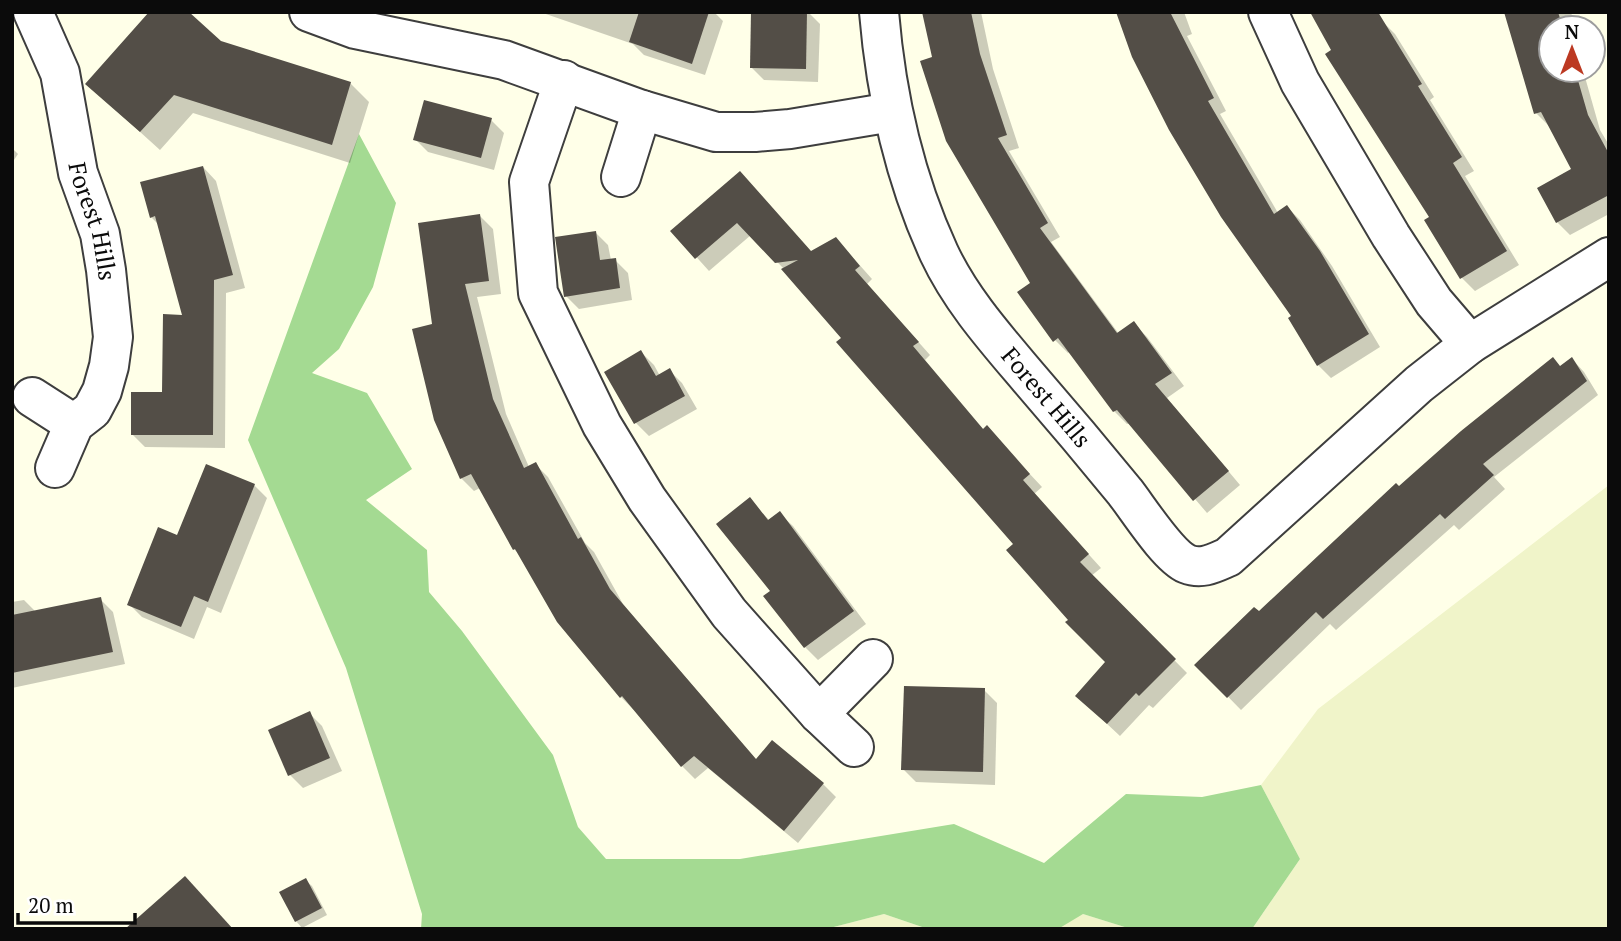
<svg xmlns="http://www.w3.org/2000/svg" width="1621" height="941" font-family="'PT Serif',serif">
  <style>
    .farmland { fill: #f0f4c9 }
    .forest { fill: #a4da92 }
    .shadow { fill: #0003 }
    .building { fill: #534e47 }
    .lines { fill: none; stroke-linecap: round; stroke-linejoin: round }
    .street-casing { stroke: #3e3e3e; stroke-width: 42 }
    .street { stroke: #fff; stroke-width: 38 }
    .labels { text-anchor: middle; stroke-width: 7; stroke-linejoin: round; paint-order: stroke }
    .street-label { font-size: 24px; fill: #0b0b0b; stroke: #fff }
  </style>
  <rect width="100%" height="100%" fill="#ffffe8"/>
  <g class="farmland">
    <path d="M1609,485v444h-357l48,-70 -39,-74 57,-76z"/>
    <path d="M884,914l44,15h-102z"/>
    <path d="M1083,914l48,15h-89z"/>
  </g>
  <path class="forest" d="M359,134l37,69 -23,84 -34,62 -27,24 55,20 45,76 -46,31 61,50 2,42 33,39 91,124 25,72 28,32h134l214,-35 90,39 82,-69 76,3 59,-12 39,74 -48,70h-121l-48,-15 -25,15h-130l-44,-15 -58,15h-405l1,-15 -76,-246 -98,-228z"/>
  <g class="shadow">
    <path d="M540,12h174l9,9 -18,54 -61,-20 -11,-11z"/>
    <path d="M759,12h49l12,12 -2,58 -54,-2 -13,-13z"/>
    <path d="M924,12h57l12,57 26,79 -10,3 51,86 -9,5 68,92 15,-10 13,13 37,49 -17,12 73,87 -33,28 -77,-90 -3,1 -13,-13 -44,-60 -2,2 -13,-13 -23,-57 -98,-225z"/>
    <path d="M1118,12h66l8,22 -5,2 39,75 -6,3 58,99 9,-6 13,13 32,46 48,81 -49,31 -13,-13 -24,-48z"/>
    <path d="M1507,12h64l4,16h-24v42h32l17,60 9,15v69l-39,21 -13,-13 16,-52 -24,-44 -13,-13z"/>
    <path d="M1382,21l13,13 39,63 -4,3 44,71 -9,5 54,89 -44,26 -13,-13 -35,-57 4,-3z"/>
    <path d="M220,43l130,40 19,19 -19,61 -157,-50 -33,37 -73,-66z"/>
    <path d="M491,120l13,13 -10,37 -66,-18 -13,-13z"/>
    <path d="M12,148l6,6 -6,9z"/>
    <path d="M203,167l13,14 29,107 -19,5 -1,155 -80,-1 -13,-13 32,-40 20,-78 -25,-91 -8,-8z"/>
    <path d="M740,173l72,80 36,-1 24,27 -5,5 63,71 -5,5 59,70 15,11 43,46 -8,7 67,74 -10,8 96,97 -34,35 -4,-3 -29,31 -30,-28 17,-46 -92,-118 -231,-275 -33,-34 -42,36 -36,-40z"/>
    <path d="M480,216l13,13 8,65 -24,3 29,117 23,53 6,-3 13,13 37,66 9,9 29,52 134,157 66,23 13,13 -38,46 -90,-75 -13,11 -13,-13 -47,-57 -1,1 -13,-13 -99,-140 -8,-8 -34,-61 -6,3 -13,-13 -27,-152z"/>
    <path d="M595,232l13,13 3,15h4l13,13 4,27 -53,9 -13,-13z"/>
    <path d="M641,352l13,13 6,11 9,-6 13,13 15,26 -48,27 -13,-13 -29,-51z"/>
    <path d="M1572,359l12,13 14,23 -104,82 11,12 -46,41 -5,-5 -118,105 -6,-6 -89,86 -44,-45 62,-51 140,-125z"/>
    <path d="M254,485l13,13 -46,115 -14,-6 -13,32 -52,-22 -13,-13 49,-67z"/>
    <path d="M749,499l21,22 10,-7 13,12 73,98 -48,36 -13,-13 -39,-51 6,-5z"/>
    <path d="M100,599l13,13 12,52 -113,24v-86l12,-2 12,12z"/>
    <path d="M984,690l13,13 -2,82 -79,-3 -13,-13z"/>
    <path d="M309,713l13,13 20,45 -39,17 -13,-13 -20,-44z"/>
    <path d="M305,880l7,6 15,29 -25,13 -6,-7z"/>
  </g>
  <g class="building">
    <path d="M149,12h40l32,29 130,41 -19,63 -158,-50 -34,37 -55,-48z"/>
    <path d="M639,12h70l-17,52 -63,-22z"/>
    <path d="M751,12h56l-1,57 -56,-1z"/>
    <path d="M922,12h49l9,42 27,81 -9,3 50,85 -8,5 77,105 17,-12 38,52 -17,11 74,87 -36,30 -76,-91 -4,2 -55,-74 -5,4 -36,-50 13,-9 -84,-142 -26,-80 12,-4z"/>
    <path d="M1116,12h54l44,86 -6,3 66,113 13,-9 33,46 49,83 -52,32 -29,-48 3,-2 -70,-99 -52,-87 -37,-73z"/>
    <path d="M1310,12h68l44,72 -4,2 44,71 -9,6 54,88 -47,28 -36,-59 5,-3 -104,-163 6,-4z"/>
    <path d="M1504,12h54l5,16h-12v42h24l13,45 21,39v41l-53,28 -19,-35 34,-19 -30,-57 -7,2z"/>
    <path d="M424,100l68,18 -11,40 -68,-18z"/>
    <path d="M203,166l30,109 -19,5 -1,155h-82v-43h31l1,-78 19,1 -27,-99 -5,2 -10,-36z"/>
    <path d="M740,171l71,80 25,-14 24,29 -5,4 64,72 -6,4 70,83 4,-4 43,49 -7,6 66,74 -9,8 96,97 -37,37 -3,-3 -29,31 -32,-28 30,-34 -40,-40 3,-2 -62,-70 7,-6 -177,-202 5,-4 -60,-69 17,-9 -23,3 -38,-40 -42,36 -25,-28z"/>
    <path d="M480,214l9,67 -24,3 28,115 31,69 12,-6 42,77 3,-2 29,52 146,170 16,-19 52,43 -40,48 -90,-75 -13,11 -59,-71 -2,2 -63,-76 -42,-73 -2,1 -42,-76 -11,5 -26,-59 -22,-91 20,-5 -14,-101z"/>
    <path d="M596,231l4,29 16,-2 4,30 -56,9 -9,-60z"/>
    <path d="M641,350l15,26 14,-8 15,28 -51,28 -30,-52z"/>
    <path d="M1553,357l7,9 12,-9 15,24 -104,83 11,11 -49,44 -5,-5 -117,105 -7,-7 -89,86 -33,-33 60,-58 5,4 137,-128 3,3 62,-55z"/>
    <path d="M206,464l49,20 -47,118 -14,-6 -13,31 -54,-22 31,-78 19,8z"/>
    <path d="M750,497l18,23 12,-9 74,100 -50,37 -41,-52 7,-5 -54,-67z"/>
    <path d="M101,597l12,55 -101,21v-58z"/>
    <path d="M904,686l81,2 -2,84 -82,-2z"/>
    <path d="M310,711l20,47 -42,18 -20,-46z"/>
    <path d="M185,876l48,53h-108z"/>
    <path d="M306,878l16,30 -27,14 -16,-30z"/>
  </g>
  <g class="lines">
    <defs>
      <g id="street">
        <path id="s1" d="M33,12l27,61 18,100 22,61 6,36 7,67 -4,29 -7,25 -10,19 -18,14 -19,44"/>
        <path d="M309,12l46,17 149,31 138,50 74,22h39l35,-3 102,-17"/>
        <path id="s2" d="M879,12c7,84 25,165 60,241 22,47 57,86 90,125 33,38 65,76 96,114 14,18 43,64 62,72 15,6 27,-1 41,-7l191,-173 51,-40 -36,-42 -43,-66 -91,-154 -32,-70"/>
        <path d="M564,80l-35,102 9,111 64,132 45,74 82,114 90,101 35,33"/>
        <path d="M621,177l21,-67"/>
        <path d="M1470,344l139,-87"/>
        <path d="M32,397l42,27"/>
        <path d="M819,714l54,-55"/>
      </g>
    </defs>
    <use href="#street" class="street-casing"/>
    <use href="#street" class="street"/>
  </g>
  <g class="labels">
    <g class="street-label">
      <text dy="8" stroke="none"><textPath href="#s1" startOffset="219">Forest Hills</textPath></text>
      <text dy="8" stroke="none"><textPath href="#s2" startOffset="430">Forest Hills</textPath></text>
    </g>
  </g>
  <rect width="1621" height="941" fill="none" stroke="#0b0b0b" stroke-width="28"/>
  <g transform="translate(1572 49)"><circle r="33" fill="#ffffff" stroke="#9d9d9d" stroke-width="2"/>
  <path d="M0-5L12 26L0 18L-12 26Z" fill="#bc3922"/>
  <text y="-10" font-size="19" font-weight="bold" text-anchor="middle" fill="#0b0b0b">N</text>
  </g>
  <path d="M18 913v10h117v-10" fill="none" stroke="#0b0b0b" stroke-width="3.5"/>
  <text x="28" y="913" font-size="21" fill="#0b0b0b" stroke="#ffffff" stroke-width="5" paint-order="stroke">20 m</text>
</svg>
